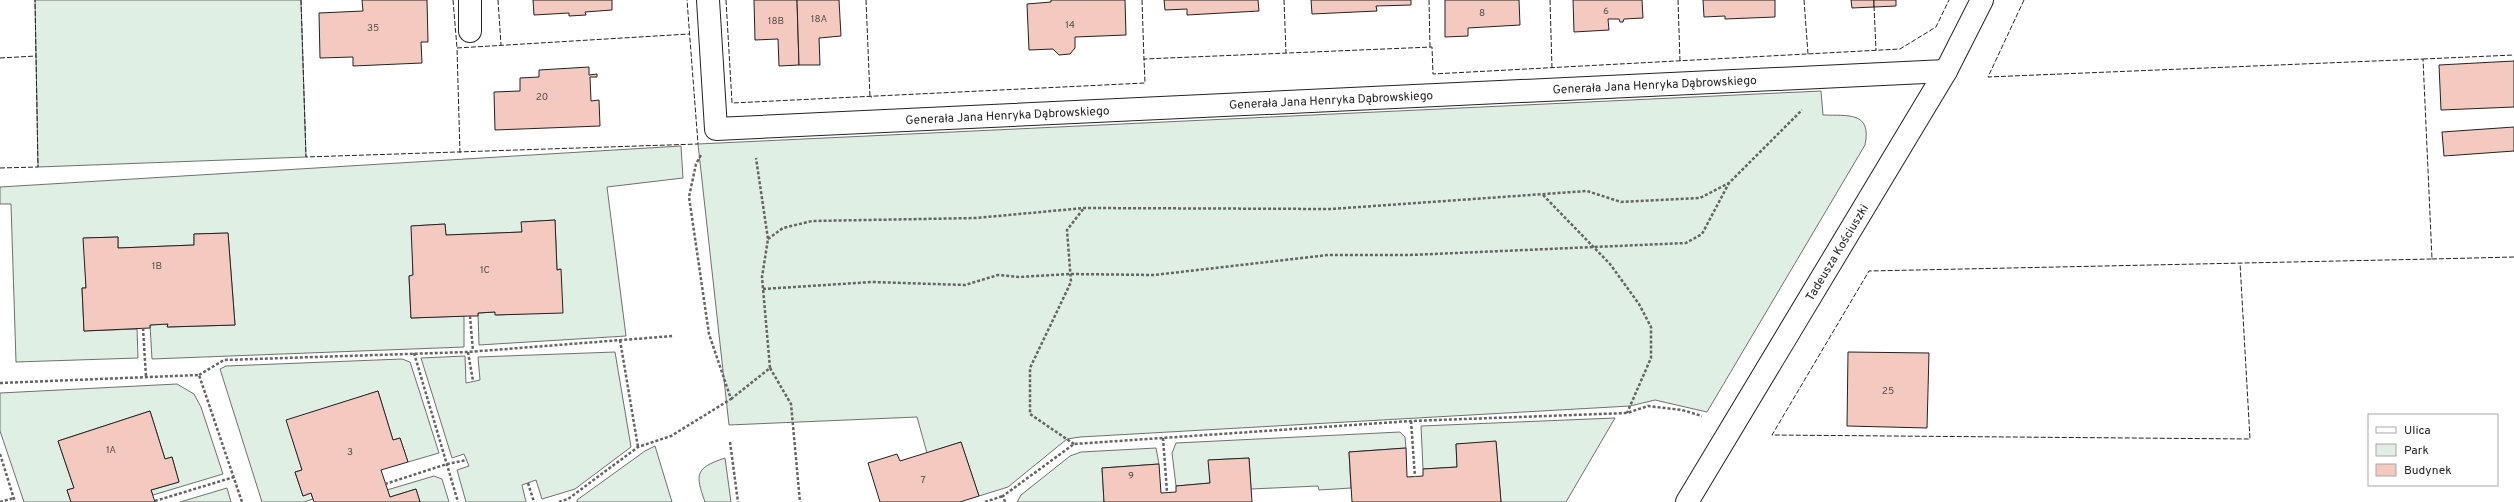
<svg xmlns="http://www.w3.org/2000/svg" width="2514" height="502" font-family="Overpass,sans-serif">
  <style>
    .green { fill: #e0efe3; stroke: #6f6f6f }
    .building { fill: #f3c9c0; stroke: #222 }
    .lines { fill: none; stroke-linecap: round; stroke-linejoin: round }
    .minor-casing { stroke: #222; stroke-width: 24 }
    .path { stroke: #646464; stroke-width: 2.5; stroke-dasharray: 3 2; stroke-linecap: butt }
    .minor { stroke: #fff; stroke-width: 22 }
    .fence { stroke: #222; stroke-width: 1; stroke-dasharray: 5 2; stroke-linecap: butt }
    .labels { text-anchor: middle; stroke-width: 3; stroke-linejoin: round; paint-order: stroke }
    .number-label { font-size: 10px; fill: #564c4a }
    .street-label { font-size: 12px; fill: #222; stroke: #fff }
  </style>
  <rect width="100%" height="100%" fill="#fff"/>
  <g class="green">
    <path d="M35,0h266l5,157 -268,10z"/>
    <path d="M1821,91l2,24c25,1 49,-4 42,30l-158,267 -52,-12 -25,6 -550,31 -13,2 -59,48 -29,9 -18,-54 -34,11 -10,-36 -188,8 -31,-281z"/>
    <path d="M681,146l2,32 -76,9 19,149 -147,9 -1,-32 17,-1 1,3 66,-3 -2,-43 -3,1 -2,-50 -33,2v10l-76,3 -1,-11 -33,2 1,49 -4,1 2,42 53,-2v31l-312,12 -2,-34 18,-1v3l67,-2 -7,-92 -34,1v11l-76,3v-11l-34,1 2,50h-4l2,43 53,-2 1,29 -122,4 -5,-158h-11v-17z"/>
    <path d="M615,352l16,95 -56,42 -33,10 -6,-19 -14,5 4,17h-60l-9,-32 12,-4 -5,-12 -12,4 -31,-100 44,-2 1,27 14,-3 -2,-23z"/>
    <path d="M402,359l8,3 2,6 27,85 -31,9 -8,-24 -7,2 -15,-49 -91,30 15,49 -7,2 8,24 8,-3 2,6 -9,3h-42l-42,-133 6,-3z"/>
    <path d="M177,384l17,10 7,13 22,67 -70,21 -2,-5 28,-8 -7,-25 -7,2 -15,-48 -92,30 16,47 -7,2 4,12h-47l-24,-71v-38z"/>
    <path d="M1615,418l-49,84h-65l-5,-60 -40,2 1,23 -34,2 -2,-43z"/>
    <path d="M1400,432l5,5 1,11 -57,4 2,36 -32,2 -1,-4 -67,3 -2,-31 -40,2 1,23 -34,3 -4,-33 4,-10z"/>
    <path d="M655,446l17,56h-95v-2l68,-49z"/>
    <path d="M1156,448l3,16 -57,4 2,34h-87l4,-7 49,-39 11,-4z"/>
    <path d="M725,458l6,44h-26c-10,-28 -10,-34 20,-44z"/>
    <path d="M434,476l8,3 7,23h-29l-4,-13 -26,8 -3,-7z"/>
    <path d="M227,488l4,14h-51z"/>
  </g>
  <g class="building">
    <path d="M362,0h65l1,42h-7l1,21 -69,3v-9l-33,1 -1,-45 44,-2z"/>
    <path d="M533,0h79v10l-27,2 1,3 -17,1v-3l-35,2z"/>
    <path d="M754,0h43l2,65 -20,1 -1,-27 -23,1z"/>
    <path d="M797,0h42l2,36 -22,2 1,27h-21z"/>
    <path d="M1051,0h74l1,35 -51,2v11l-5,6 -11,1 -6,-6 -24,1 -2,-46 24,-2z"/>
    <path d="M1164,0h94l1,11 -72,4v-6l-22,1z"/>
    <path d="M1311,0h100v5l-35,1 1,5 -65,3z"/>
    <path d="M1445,0h74l1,25 -52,3v8l-23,1z"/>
    <path d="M1573,0h69l1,18 -19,1 -1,3h-3l-1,-3h-11l1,11 -35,2z"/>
    <path d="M1703,0h72v17l-50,2v-3l-21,1z"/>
    <path d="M1851,0h23v7l-22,1z"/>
    <path d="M1874,0h22v6l-22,1z"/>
    <path d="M2514,61v46l-73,3 -2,-45z"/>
    <path d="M589,67v8l8,-1v3h-7l1,24 8,-1 1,26 -105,4 -1,-38 26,-1v-13l19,-1v-7z"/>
    <path d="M2514,127v24l-70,5 -2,-24z"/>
    <path d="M555,220l2,50 4,-1 2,44 -68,2v-3l-17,1v3h-8l-59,2 -2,-42 4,-1 -2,-49 34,-2 1,11 76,-3 -1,-10z"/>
    <path d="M228,233l7,92 -68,2 1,-3 -18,1v3l-66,3 -2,-43h4l-3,-50 35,-1v11l76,-3v-11z"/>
    <path d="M1848,352l81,1 -2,75 -80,-2z"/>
    <path d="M378,391l15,49 7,-2 8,24 -27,8 9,27 26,-8 4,13h-106l-3,-9 -8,3 -8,-24 7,-2 -16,-50z"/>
    <path d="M150,411l15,48 7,-2 7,25 -28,8 4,12h-84l-4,-12 7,-2 -16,-47z"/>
    <path d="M1496,441l5,61h-149l-3,-50 57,-4 1,29 16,-1v-7l34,-2 -1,-23z"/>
    <path d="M961,442l18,54 -19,6h-80l-12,-39 29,-9 3,7z"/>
    <path d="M1249,458l3,44h-148l-2,-34 57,-4 2,29 15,-1v-6l34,-3 -2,-23z"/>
  </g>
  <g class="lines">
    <defs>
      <g id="minor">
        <path d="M470,0v31"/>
        <path id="s1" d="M708,0l8,129 1230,-58"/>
        <path id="s2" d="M1687,502l259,-431 36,-71"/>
      </g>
    </defs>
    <use href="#minor" class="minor-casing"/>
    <g class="path">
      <path d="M1543,195l67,69 29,40 12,23v31l-24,55"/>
      <path d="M768,239l15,-11 29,-7 164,-3 108,-10 247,1 256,-18 34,11 79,-4 29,-15 73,-73"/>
      <path d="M763,289l109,-7 93,3 33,-10 21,2 51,-3 84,1 174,-20h82l276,-12 16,-9 27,-51"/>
      <path d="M470,316l3,35"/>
      <path d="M143,328l3,49"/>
      <path d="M620,340l18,107"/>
      <path d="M468,352l5,29"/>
      <path d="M414,353l44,149"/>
      <path d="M770,368l21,36 9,98"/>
      <path d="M199,375l25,-15 244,-8 205,-16"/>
      <path d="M0,383l199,-8 43,127"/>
      <path d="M731,399l39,-31 -8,-91 6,-38 -12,-81"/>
      <path d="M1411,421l4,56"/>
      <path d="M1163,438l4,54"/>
      <path d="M730,442l8,60"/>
      <path d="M1074,444l-44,-30v-46l41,-86 -4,-52 17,-22"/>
      <path d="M0,454l15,48"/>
      <path d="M528,483l6,19"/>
      <path d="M385,484l62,-20 20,-4"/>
      <path d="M155,501l79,-24"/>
      <path d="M0,502l14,-4"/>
      <path d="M559,502l9,-3 70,-52 33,-11 60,-37 -22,-65 -20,-137 7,-33 5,-9"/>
      <path d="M985,502l18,-6"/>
      <path d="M1005,502l-2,-6 71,-52 337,-23 216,-8 21,-7 34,4 20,6"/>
    </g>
    <use href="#minor" class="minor"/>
    <g class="fence">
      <path d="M301,0l5,157 392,-13 -11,-144"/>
      <path d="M453,0l4,48"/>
      <path d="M498,0l3,45"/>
      <path d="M726,0l6,103 413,-20 -1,-24 288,-12 1,27 467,-25 36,-22 13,-27"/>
      <path d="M866,0l4,97h2"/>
      <path d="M1142,0l2,60"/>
      <path d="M1284,0l2,53"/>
      <path d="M1429,0l1,47"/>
      <path d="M1550,0l2,68h2"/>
      <path d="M1678,0l2,61"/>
      <path d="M1804,0l4,54"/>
      <path d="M2024,0l-36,77 435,-18 9,200 -563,12 -97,164 478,4 -10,-176"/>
      <path d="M1874,6l2,44"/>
      <path d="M0,58l36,-2"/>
      <path d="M2423,59l91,-4"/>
      <path d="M460,153l-3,-105 232,-14"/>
      <path d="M0,168l38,-1 -3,-167"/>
      <path d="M2432,259l82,-2"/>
    </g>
  </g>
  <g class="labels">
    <g class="number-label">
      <text x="1606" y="14">6</text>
      <text x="1482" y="16">8</text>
      <text x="819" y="22">18A</text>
      <text x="776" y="24">18B</text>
      <text x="1070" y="28">14</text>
      <text x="373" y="31">35</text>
      <text x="542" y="100">20</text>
      <text x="157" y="269">1B</text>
      <text x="485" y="273">1C</text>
      <text x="1888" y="394">25</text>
      <text x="111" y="453">1A</text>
      <text x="350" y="455">3</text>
      <text x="1131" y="479">9</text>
      <text x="923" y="483">7</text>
    </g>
    <g class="street-label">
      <text dy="4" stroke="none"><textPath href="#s1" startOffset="1069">Generała Jana Henryka Dąbrowskiego</textPath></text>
      <text dy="4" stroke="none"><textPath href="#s1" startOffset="745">Generała Jana Henryka Dąbrowskiego</textPath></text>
      <text dy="4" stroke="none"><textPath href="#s1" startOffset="421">Generała Jana Henryka Dąbrowskiego</textPath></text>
      <text dy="4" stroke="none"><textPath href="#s2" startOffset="291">Tadeusza Kościuszki</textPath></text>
    </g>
  </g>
  <rect x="2368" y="414" width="130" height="72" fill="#ffffff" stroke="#a7a7a7"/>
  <rect x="2376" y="427" width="20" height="6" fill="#ffffff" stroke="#a7a7a7"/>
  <text x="2404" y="434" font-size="12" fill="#222222">Ulica</text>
  <rect x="2376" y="444" width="20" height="12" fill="#e0efe3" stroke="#a7a7a7"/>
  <text x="2404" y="454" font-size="12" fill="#222222">Park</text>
  <rect x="2376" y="464" width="20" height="12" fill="#f3c9c0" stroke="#a7a7a7"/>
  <text x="2404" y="474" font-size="12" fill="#222222">Budynek</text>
</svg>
